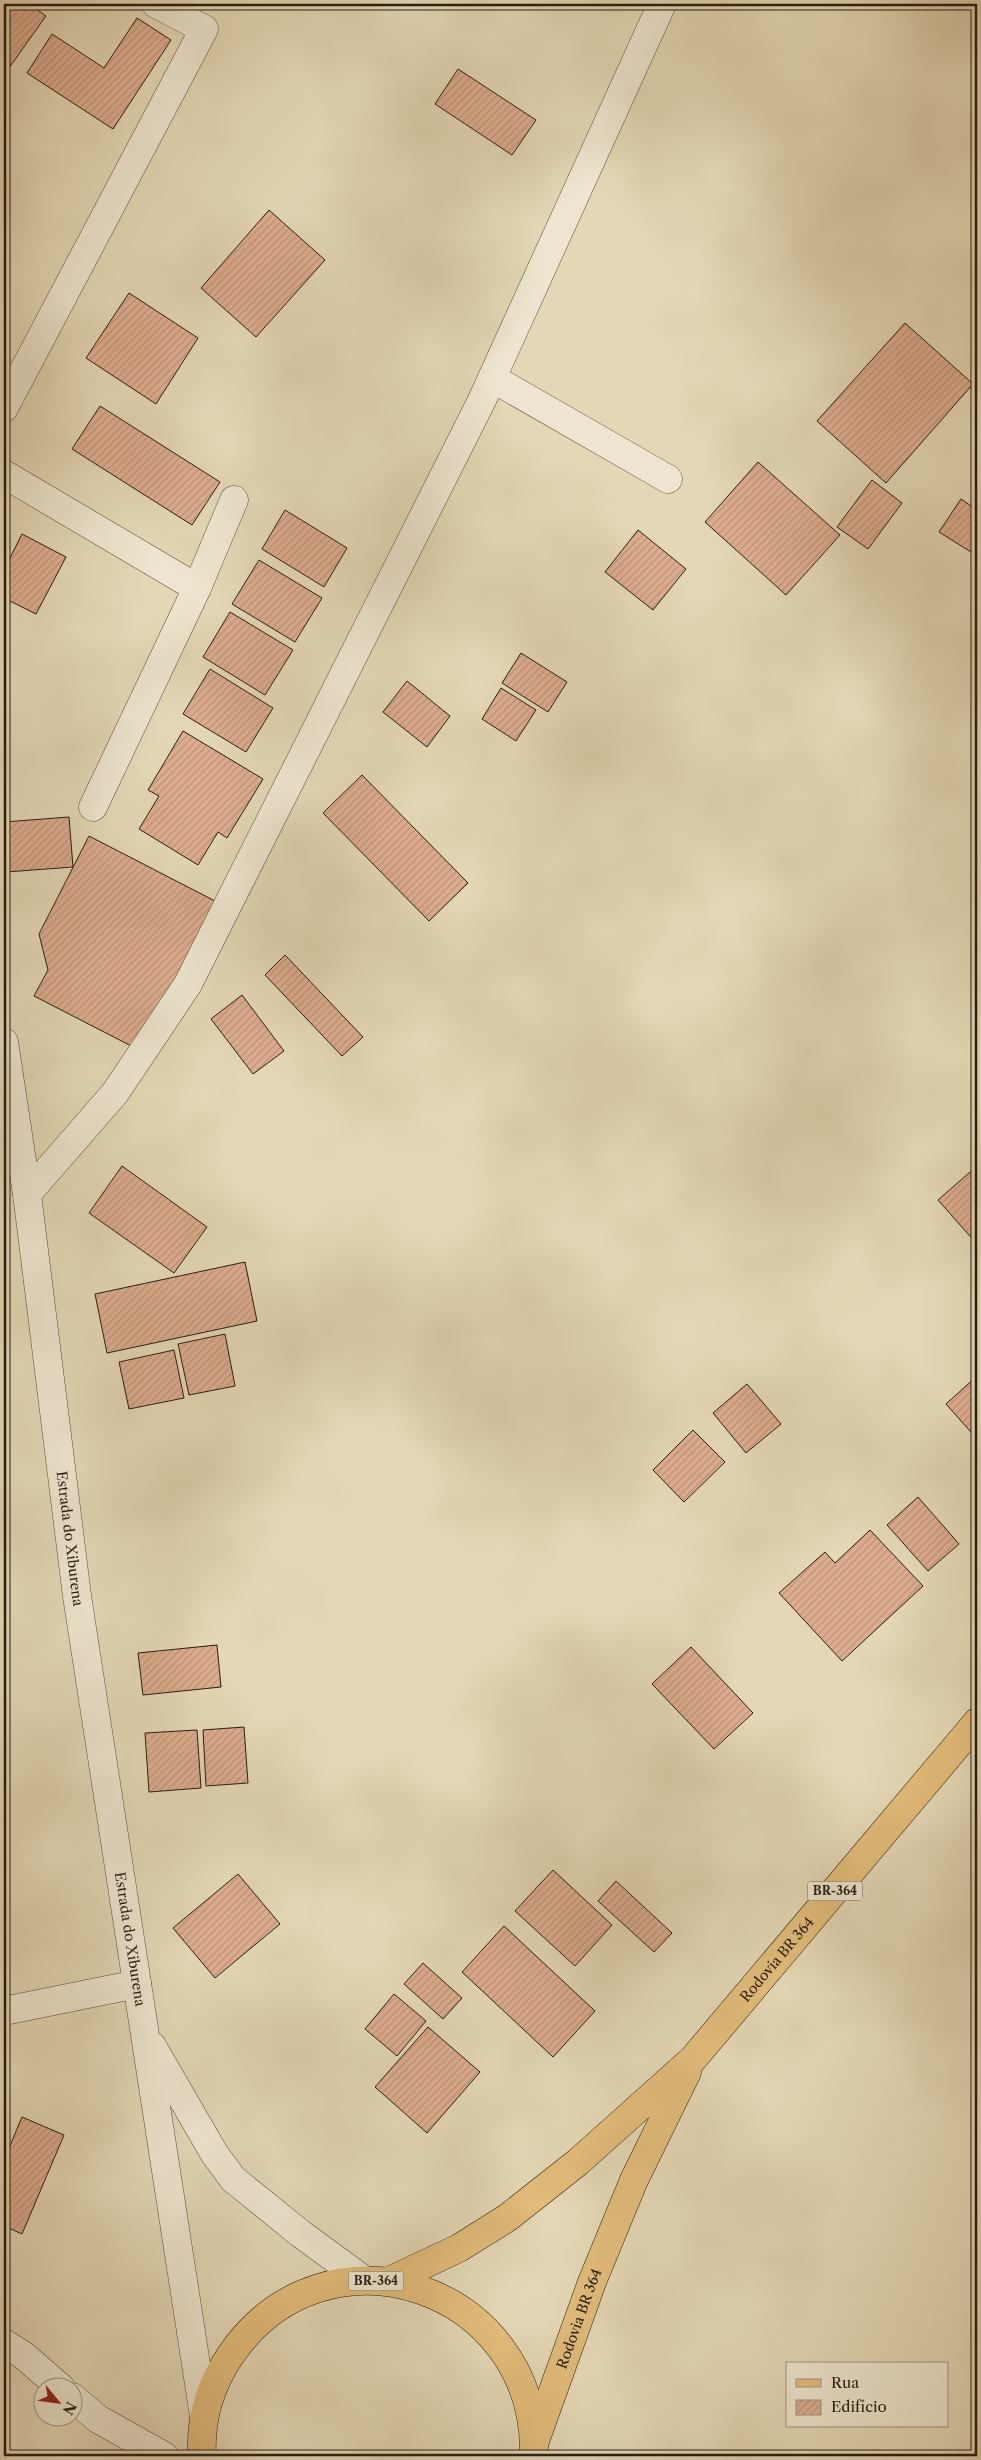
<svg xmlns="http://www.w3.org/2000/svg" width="981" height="2460" font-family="'Libre Caslon Text',serif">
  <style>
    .building { fill: url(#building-hatch); stroke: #261d11 }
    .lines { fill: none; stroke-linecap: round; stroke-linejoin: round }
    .minor-casing { stroke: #554c3a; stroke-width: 29 }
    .primary-casing { stroke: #261d11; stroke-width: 29 }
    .minor { stroke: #ede5cf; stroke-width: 28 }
    .primary { stroke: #e2bc7a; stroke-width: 28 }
    .labels { text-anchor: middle; stroke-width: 5; stroke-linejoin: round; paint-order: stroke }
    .shield { fill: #ede5cf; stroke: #62594a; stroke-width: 1 }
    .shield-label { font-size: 12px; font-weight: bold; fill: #261d11 }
    .street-label { font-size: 14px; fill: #261d11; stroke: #ede5cf }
  </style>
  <defs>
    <pattern id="building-hatch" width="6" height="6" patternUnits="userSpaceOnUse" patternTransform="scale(1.25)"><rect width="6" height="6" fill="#ddad8f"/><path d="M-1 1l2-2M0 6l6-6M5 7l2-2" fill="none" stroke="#be947a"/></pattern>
  </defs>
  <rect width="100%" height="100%" fill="#e3d7b5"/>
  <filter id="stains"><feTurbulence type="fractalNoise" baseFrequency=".004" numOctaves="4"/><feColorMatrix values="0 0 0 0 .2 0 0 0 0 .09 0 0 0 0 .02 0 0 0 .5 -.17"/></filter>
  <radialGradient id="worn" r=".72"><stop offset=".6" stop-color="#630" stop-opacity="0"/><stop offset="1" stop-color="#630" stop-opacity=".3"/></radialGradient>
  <g class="building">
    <path d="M4,4h25l17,12 -42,59z"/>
    <path d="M137,18l34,22 -58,89 -86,-56 25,-39 52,34z"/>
    <path d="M458,69l78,51 -24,35 -77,-51z"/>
    <path d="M269,210l56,50 -69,77 -55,-49z"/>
    <path d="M129,293l69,45 -42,66 -70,-46z"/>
    <path d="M905,323l68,61 -87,99 -69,-62z"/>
    <path d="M100,406l120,76 -28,43 -120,-76z"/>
    <path d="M758,462l82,73 -54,60 -81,-73z"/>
    <path d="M872,480l30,23 -34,46 -31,-22z"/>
    <path d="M961,499l16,11v32l-6,10 -32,-20z"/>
    <path d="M285,510l62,38 -23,39 -62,-38z"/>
    <path d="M638,530l48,39 -33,41 -48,-38z"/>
    <path d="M22,534l44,23 -30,57 -32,-16v-28z"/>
    <path d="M259,560l63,38 -27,44 -63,-38z"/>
    <path d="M230,612l63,38 -28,45 -62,-38z"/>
    <path d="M521,653l46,29 -19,30 -46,-29z"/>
    <path d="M210,669l63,39 -27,44 -63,-38z"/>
    <path d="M407,681l43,35 -23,31 -44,-35z"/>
    <path d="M501,688l35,22 -20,31 -34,-22z"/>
    <path d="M183,731l80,48 -36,59 -9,-6 -20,33 -59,-36 20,-33 -11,-6z"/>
    <path d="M362,775l106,108 -39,38 -106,-108z"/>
    <path d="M69,817l4,50 -67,5 -2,-50z"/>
    <path d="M89,836l126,65 -76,149 -105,-54 14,-26 -9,-36z"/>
    <path d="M285,955l78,82 -21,19 -77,-81z"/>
    <path d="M242,995l42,56 -31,23 -42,-55z"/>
    <path d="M122,1166l85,61 -33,46 -85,-60z"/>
    <path d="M977,1166v76l-1,1 -38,-43z"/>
    <path d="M245,1262l12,59 -150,32 -12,-59z"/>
    <path d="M225,1334l10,52 -46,9 -11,-51z"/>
    <path d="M174,1350l10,48 -55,11 -10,-47z"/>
    <path d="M977,1376v63l-31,-35z"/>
    <path d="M747,1384l34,40 -35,29 -33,-40z"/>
    <path d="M693,1430l32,32 -41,40 -31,-32z"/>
    <path d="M918,1497l41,47 -31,27 -41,-46z"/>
    <path d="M870,1530l53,56 -81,75 -63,-68 46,-41 10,11z"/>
    <path d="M217,1645l4,42 -78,8 -5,-42z"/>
    <path d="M4,1647l6,34 -6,1z"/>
    <path d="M691,1647l62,66 -39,36 -62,-65z"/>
    <path d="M244,1727l4,56 -42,3 -3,-56z"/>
    <path d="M197,1730l4,58 -52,4 -4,-59z"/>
    <path d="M553,1870l59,55 -37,41 -60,-55z"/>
    <path d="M238,1874l42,50 -65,54 -42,-50z"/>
    <path d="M616,1881l56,52 -18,19 -56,-51z"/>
    <path d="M504,1926l91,85 -42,46 -91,-85z"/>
    <path d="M423,1963l39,35 -19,21 -39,-35z"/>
    <path d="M394,1994l32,27 -29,35 -32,-27z"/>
    <path d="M428,2027l52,45 -53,61 -52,-46z"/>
    <path d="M22,2117l42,18 -42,99 -18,-8v-66z"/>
  </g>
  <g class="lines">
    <defs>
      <g id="minor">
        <path d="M492,378l176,101"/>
        <path d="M4,408l200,-379 -48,-25"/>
        <path d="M4,474l193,114"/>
        <path d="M93,807l104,-219 37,-88"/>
        <path id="s1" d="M4,1042l23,152 50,402 127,820"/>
        <path d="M27,1194l88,-101 73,-109 294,-584 180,-396"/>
        <path d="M4,2011l133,-27"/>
        <path d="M152,2046l62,107 19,26 68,55 63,46"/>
        <path d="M4,2343l19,12 38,33"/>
        <path d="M72,2397l26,22 66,37"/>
      </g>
      <g id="primary">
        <path id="s2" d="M389,2281l70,-33 48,-30 71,-56 115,-103 284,-337"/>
        <path id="s3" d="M535,2441l57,-159 42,-102 53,-108"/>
        <path d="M202,2456c-2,-35 8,-70 28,-100 95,-141 308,-70 304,100"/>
      </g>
    </defs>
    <use href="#minor" class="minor-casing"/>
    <use href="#primary" class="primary-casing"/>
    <use href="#minor" class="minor"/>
    <use href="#primary" class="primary"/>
  </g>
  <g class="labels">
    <g class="shield">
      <rect x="807.5" y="1881.5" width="55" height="19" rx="4"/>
      <rect x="348.5" y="2271.5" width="55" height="19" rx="4"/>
    </g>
    <g class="shield-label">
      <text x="835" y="1895">BR-364</text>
      <text x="376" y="2285">BR-364</text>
    </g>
    <g class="street-label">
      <text dy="5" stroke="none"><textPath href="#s1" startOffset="501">Estrada do Xiburena</textPath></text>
      <text dy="5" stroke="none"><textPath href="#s1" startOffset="906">Estrada do Xiburena</textPath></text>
      <text dy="5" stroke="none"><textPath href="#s2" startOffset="509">Rodovia BR 364</textPath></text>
      <text dy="5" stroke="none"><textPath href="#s3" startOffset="130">Rodovia BR 364</textPath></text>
    </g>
  </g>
  <rect width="981" height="2460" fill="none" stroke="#e3d7b5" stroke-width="20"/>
  <rect x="5" y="5" width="971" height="2450" fill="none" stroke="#261d11" stroke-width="2.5"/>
  <rect x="10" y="10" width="961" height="2440" fill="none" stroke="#261d11"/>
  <rect x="786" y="2362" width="162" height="65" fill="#ede5cf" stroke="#9d9583"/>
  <rect x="796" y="2379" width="25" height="8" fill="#e2bc7a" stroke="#9d9583"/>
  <text x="831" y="2388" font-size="15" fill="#261d11">Rua</text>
  <rect x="796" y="2400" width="25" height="15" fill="url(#building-hatch)" stroke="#9d9583"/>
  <text x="831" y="2412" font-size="15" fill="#261d11">Edifício</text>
  <g transform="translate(58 2402) rotate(119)"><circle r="24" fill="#ede5cf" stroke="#9d9583"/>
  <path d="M0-4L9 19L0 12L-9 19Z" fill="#8f2418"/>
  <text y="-8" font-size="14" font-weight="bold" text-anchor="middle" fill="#261d11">N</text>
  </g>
  <rect width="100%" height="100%" filter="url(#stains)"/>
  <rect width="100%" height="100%" fill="url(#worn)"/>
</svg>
